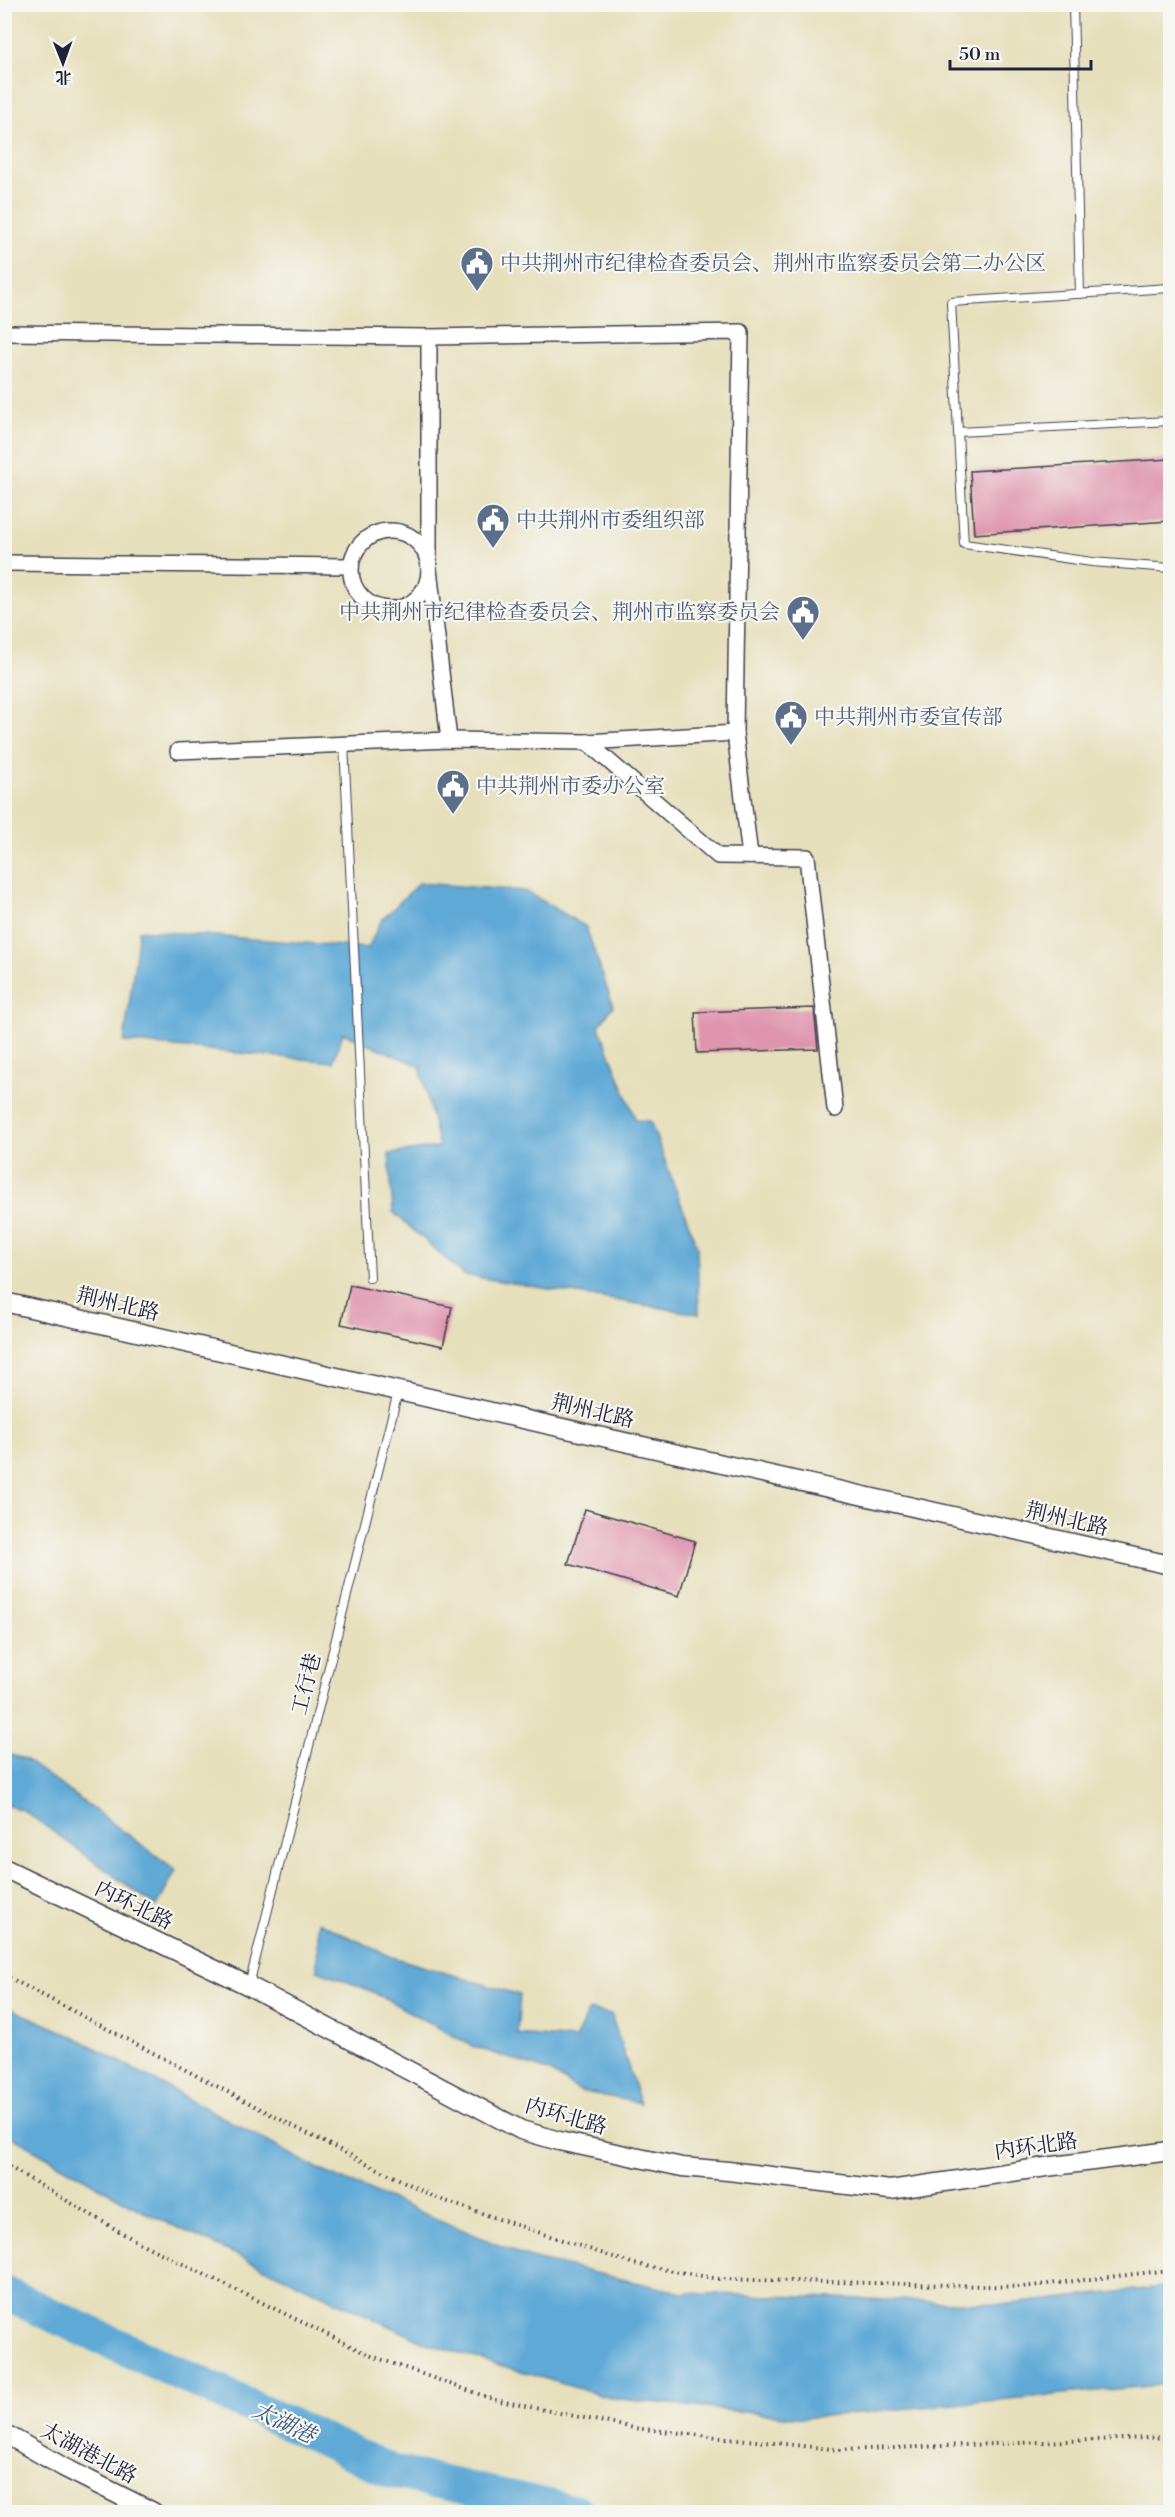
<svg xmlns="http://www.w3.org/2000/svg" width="1175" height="2517" font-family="'Libre Bodoni','Noto Serif SC',serif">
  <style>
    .water { fill: #5ea9d6; stroke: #406688; stroke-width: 1.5 }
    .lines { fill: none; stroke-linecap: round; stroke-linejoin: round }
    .river { stroke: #5ea9d6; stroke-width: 34 }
    .building { fill: #df94ae }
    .service-casing { stroke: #3f3e4e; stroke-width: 10 }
    .minor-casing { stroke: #3f3e4e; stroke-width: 18 }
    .tertiary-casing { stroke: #3f3e4e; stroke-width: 21 }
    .path { stroke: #3f3e4e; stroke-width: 4; stroke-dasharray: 1.5 4.5; stroke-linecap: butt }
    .service { stroke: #fff; stroke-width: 8 }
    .minor { stroke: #fff; stroke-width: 15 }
    .tertiary { stroke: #fff; stroke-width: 18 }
    .labels { text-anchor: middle; stroke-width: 4.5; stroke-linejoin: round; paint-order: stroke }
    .service-label { font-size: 21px; fill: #4e5e75; stroke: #f6f6f2; text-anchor: start }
    .street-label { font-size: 21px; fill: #22223b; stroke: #f6f6f2 }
    .water-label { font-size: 22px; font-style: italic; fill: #3a5879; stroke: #f6f6f2 }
  </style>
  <rect width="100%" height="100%" fill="#f6f6f2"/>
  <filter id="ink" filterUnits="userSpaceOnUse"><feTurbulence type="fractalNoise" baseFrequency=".0167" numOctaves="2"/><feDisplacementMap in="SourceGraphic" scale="12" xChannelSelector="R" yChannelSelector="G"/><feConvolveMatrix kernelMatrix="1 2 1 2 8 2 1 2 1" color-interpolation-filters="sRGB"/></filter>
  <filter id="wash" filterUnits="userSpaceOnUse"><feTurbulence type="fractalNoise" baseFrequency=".008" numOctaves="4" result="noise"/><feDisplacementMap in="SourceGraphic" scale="24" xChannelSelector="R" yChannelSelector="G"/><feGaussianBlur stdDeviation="1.35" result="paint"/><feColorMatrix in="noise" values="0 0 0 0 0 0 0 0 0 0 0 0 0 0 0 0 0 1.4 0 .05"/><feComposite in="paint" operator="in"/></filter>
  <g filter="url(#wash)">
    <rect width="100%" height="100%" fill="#e6dfbb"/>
    <g class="water">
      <path d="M419,883l107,8 60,36 27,79 -14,20 37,94 14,1 47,125 2,68 -235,-39 -71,-63 -4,-58 50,-7 -19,-81 -77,-33 -10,29 -209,-20 15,-112 229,18 13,-27z"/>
      <path d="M4,1753l21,6 151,111 -19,37 -134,-97 -18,-5z"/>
      <path d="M318,1922l74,35 128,38 -3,39 58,5 14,-29 22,4 29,89 -60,-12 -32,-20 -76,-25 -101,-55 -54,-21z"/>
      <path d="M5,2006l70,31 243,132 212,89 153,35 328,11 159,-18v98l-366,34 -194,-20 -184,-55 -286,-133 -135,-77z"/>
    </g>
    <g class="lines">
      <path class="river" d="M4,2293l389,179 184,40"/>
    </g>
    <g id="blocks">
      <g class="building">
        <path d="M1170,459v62l-196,13 -4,-63z"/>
        <path d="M814,1008l4,41 -121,4 -2,-41z"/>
        <path d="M350,1285l102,22 -9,39 -102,-22z"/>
        <path d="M585,1509l110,32 -16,55 -111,-32z"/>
      </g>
    </g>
  </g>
  <g filter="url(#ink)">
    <use href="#blocks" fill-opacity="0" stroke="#3f3e4e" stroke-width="1.5"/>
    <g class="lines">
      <defs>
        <g id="service">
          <path d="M1073,4l7,290"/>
          <path d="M1170,288l-219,14 13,242 128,18 78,6"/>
          <path d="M958,432l212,-11"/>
          <path d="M344,744l26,534"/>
          <path d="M249,1985l149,-593"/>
        </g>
        <g id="minor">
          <path d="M4,333l425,4 312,-5 -6,401 -148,9 -138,-2 -271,11"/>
          <path d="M429,337v232l20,171"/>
          <circle cx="390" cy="570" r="39"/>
          <path d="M4,563l347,3"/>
          <path d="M735,733l15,123"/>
          <path d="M587,742l131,114 89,1 28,252"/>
        </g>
        <g id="tertiary">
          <path d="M4,1302l1166,263"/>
          <path d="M4,1868l245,118 272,144 38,11 123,26 46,4 162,19 156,-23 124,-16"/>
          <path d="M4,2433l59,34 90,45"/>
        </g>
      </defs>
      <use href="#service" class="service-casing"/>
      <use href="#minor" class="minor-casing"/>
      <use href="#tertiary" class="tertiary-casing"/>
      <g class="path">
        <path d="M4,1975l312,163 123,61 195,65 85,15 303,8 148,-17"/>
        <path d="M4,2164l132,77 233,114 126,45 139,28 207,22 329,-13"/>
      </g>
      <use href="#service" class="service"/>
      <use href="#minor" class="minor"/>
      <use href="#tertiary" class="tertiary"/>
    </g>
  </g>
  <defs>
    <symbol id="civic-pin" viewBox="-11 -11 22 30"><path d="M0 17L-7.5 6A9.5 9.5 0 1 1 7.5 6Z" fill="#5c6f8a" stroke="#f6f6f2"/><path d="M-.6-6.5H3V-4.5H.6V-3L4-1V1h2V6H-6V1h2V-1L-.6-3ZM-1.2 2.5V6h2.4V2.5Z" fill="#fff"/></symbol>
  </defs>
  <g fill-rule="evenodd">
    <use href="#civic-pin" x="458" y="244" width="38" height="52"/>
    <use href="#civic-pin" x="474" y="501" width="38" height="52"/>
    <use href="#civic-pin" x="784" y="593" width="38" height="52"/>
    <use href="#civic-pin" x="772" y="698" width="38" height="52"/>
    <use href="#civic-pin" x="434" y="767" width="38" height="52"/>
  </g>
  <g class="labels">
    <g class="service-label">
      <text x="500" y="270">中共荆州市纪律检查委员会、荆州市监察委员会第二办公区</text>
      <text x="516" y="527">中共荆州市委组织部</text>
      <text x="780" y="619" text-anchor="end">中共荆州市纪律检查委员会、荆州市监察委员会</text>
      <text x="814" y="724">中共荆州市委宣传部</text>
      <text x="476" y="793">中共荆州市委办公室</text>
    </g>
    <g class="street-label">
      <text transform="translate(118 1304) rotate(13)" y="7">荆州北路</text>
      <text transform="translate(593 1411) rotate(13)" y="7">荆州北路</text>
      <text transform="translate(1067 1519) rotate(13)" y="7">荆州北路</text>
      <text transform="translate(306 1684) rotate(-76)" y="7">工行巷</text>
      <text transform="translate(134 1905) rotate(26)" y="7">内环北路</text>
      <text transform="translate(566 2116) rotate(16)" y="7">内环北路</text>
      <text transform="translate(1036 2146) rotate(-8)" y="7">内环北路</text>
      <text transform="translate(89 2453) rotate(28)" y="7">太湖港北路</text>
    </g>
    <g class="water-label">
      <text transform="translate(284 2422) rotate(25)" y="8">太湖港</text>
    </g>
  </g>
  <rect width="1175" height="2517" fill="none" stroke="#f6f6f2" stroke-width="24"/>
  <g transform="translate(63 63) rotate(179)" stroke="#f6f6f2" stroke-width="4.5" paint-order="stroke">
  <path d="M0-4.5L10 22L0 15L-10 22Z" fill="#22223b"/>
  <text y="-9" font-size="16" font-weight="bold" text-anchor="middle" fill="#22223b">北</text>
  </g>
  <path d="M950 60v9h141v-9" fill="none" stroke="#22223b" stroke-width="3"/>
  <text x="959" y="60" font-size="18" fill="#22223b" stroke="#f6f6f2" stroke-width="4.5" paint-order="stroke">50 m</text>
</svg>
